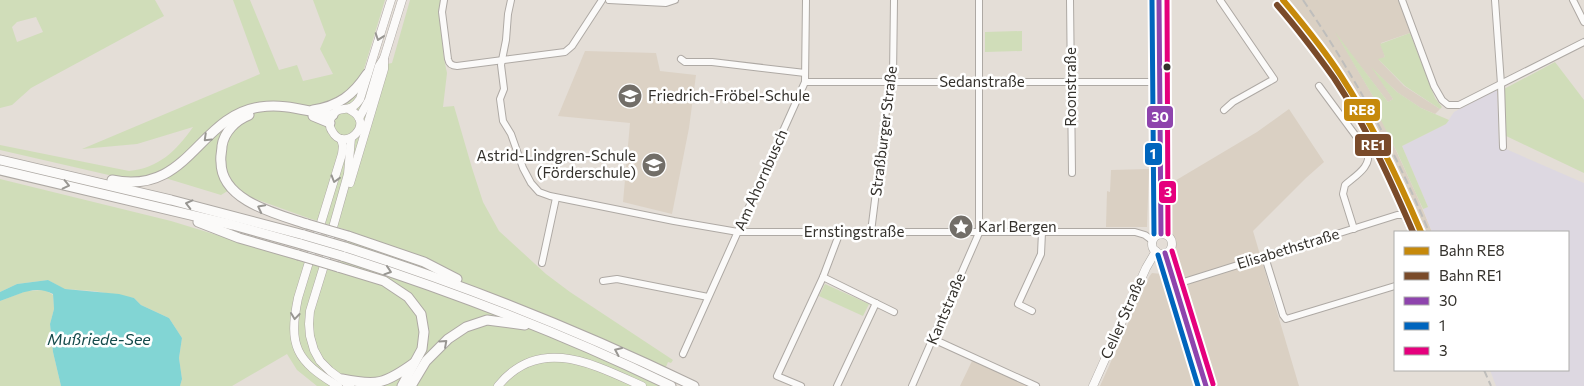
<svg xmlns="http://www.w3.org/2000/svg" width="1584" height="386" font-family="Commissioner,sans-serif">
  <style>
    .built { fill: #dad0c3 }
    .industrial { fill: #ddd8e1 }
    .education { fill: #dcd2c5 }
    .green { fill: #d0ddb9; fill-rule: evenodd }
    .water { fill: #82d5d4 }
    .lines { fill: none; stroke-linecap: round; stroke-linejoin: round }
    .minor-casing { stroke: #aea9a4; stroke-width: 8 }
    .major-casing { stroke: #aea9a4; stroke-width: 9 }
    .highway-casing { stroke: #aea9a4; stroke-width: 11 }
    .minor { stroke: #fbfaf9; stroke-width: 6 }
    .major { stroke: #fbfaf9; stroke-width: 8 }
    .highway { stroke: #fbfaf9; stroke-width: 9 }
    .rail { stroke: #bfbebc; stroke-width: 2; stroke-dasharray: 8 4; stroke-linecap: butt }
    .highway-bridge-casing { stroke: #aea9a4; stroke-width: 11; stroke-linecap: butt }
    .highway-bridge { stroke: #fbfaf9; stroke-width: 9 }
    .bus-1-casing { stroke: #fff; stroke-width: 9 }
    .bus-2-casing { stroke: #fff; stroke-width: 9 }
    .bus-3-casing { stroke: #fff; stroke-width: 9 }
    .bus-1 { stroke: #8e44ad; stroke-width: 5 }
    .bus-2 { stroke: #0065bd; stroke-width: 5 }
    .bus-3 { stroke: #e5007d; stroke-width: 5 }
    .rail-1-casing { stroke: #fff; stroke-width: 10 }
    .rail-2-casing { stroke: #fff; stroke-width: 10 }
    .rail-1 { stroke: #c6890b; stroke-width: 6 }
    .rail-2 { stroke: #7a4b2a; stroke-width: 6 }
    .oneway { stroke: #989692 }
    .bus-dot { fill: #34312c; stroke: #fff; stroke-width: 2 }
    .labels { text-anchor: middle; stroke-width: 5; stroke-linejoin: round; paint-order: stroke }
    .street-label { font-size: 15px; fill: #34312c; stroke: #fff }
    .poi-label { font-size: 15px; fill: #34312c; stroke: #fff; text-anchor: start }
    .water-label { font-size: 16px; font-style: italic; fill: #144a4b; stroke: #fff }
    .line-badge { stroke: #fff; stroke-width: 2 }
    .badge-label { font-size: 14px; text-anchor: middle; font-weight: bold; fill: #fff }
  </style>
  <rect width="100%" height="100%" fill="#e4ded7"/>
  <g class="built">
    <path d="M1279,0h120l11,33 -29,10 4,14 -6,3 25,26 36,23 -5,5 -14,-6 -24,-16 -23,-22 19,29 -5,3 -49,-64 35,60 -3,2 6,11 -5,3 3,6 6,-2 36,78 15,36h-14l-20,-46 -31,-61 -22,-38 -27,-40z"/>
    <path d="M1289,109l35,53 -18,16 -53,53 46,155h-85l-37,-120 -10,-60 1,-21 89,-53z"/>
    <path d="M1149,169l-2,58h-41l1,-36 3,1 1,-22z"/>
    <path d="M1152,273l10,1 1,2 12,42 23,68h-98l49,-109z"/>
    <path d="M972,361l58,25h-70z"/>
  </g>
  <path class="industrial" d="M1497,89l2,57 85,37v203h-88l-6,-16h78v-138h-136l-9,-23 5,-2 -26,-61 44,-22 8,-12z"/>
  <path class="education" d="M585,51l71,2 4,18 36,4 -7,53 -17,86 -49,-12 7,-79 -72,-7z"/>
  <g class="green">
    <path d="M0,0h155l9,16 -133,72 -19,17 -12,3zM36,17l7,15 -26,10 -5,-15 5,-5z"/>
    <path d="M233,0h17l29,70 18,-5 6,16 30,-7 -13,-25 6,-14 -13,-35h72l-21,69 28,-6 18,-63h31l-1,18 4,41 3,14 -4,34 11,-1 18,62 11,34 16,29 47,43 24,18 103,68 -2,3 -3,-1 -10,24h-341l-20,-16 -10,-16 -55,32h-52l2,-7 -3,-21 3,-20 -13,-20 -28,-13 -7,-7 -40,-7 -30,-2 -16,-9 -31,4 -17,8v-113l171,42 166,51 13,-41 -42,-13 -61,-22 -11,-10 -15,9 -69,-21 -13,3 -14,1 -12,-2 -113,-26v-5l129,26c30,-3 47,-20 64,-44l-56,17 -55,5 178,-75z"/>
    <path d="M1022,31v20l-37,1v-20z"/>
    <path d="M1335,32l53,70 5,-3 -22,-32 26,25 24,16 28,12 -3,4 -44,22 26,61 -5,2 -26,-57 -26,-52 3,-2z"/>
    <path d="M1410,33l25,65 7,9 -2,2 -35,-23 -27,-27 7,-2 -5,-13z"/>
    <path d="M1555,62l29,38v73l-80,-38 -2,-45z"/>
    <path d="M825,284l44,20 -6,12 -44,-20z"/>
    <path d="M45,290l8,5 1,14 -4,15 3,28 8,34h-61v-85l26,-10z"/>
  </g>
  <path class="water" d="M48,280l17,9 54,5 15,4 7,7 28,13 13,20 -3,20 3,21 -2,7h-119l-8,-34 -3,-28 4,-15 -1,-15c-18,-10 -35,1 -53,7v-9l17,-8z"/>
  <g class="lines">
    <defs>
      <g id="minor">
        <path d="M444,0l-2,12 6,47c1,5 4,7 9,7l108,-14 7,-6 30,-46"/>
        <path d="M511,0l-3,14 -2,26 -5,25 3,24 -4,10 3,22 8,13 12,34 8,15 8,9 11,4 124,25 64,11h397l10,3 8,6"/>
        <path d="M609,0l57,3 9,-3"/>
        <path d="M1070,0l2,173"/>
        <path d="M1220,0l54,79 -41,23 -9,8"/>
        <path d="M1402,0l32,86 8,14 6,5h11l125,-63"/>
        <path d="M1495,0l6,84 2,63"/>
        <path d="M1573,0l11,22"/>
        <path d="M681,59l4,3h27l93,11"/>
        <path d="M805,82h354"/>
        <path d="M1319,86l48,65c6,15 -12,25 -22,34l-2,9 11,35"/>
        <path d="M871,232l18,-145 4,-11 1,-76"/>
        <path d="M1265,257l18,58 3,4 109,-33"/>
        <path d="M542,263l14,-65"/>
        <path d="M823,277l71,35"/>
        <path d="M603,281l14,-2 91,18"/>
        <path d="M1174,285l223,-70h6l3,3 6,14"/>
        <path d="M1032,311l-14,-7 23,-50 1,-22"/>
        <path d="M933,339l103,47"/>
        <path d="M683,354l122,-272 1,-82"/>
        <path d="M801,386l-24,-10 46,-99 17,-45"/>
        <path d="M837,386l39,-83"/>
        <path d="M912,386l67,-153v-233"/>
      </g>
      <g id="major">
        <path d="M1159,0l2,234"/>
        <path d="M350,110c27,13 -6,44 -18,21 -3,-4 -3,-10 0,-15 8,-13 17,0 28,-17l31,-99"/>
        <path d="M359,118l10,-18 10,-34 5,-8"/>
        <path d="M350,183l34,-114v-11l18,-58"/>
        <circle cx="1162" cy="244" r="10"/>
        <path d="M1165,253l41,133"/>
        <path d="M338,386c-42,-25 -50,-40 -40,-88l44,-144 1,-8 -2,-7"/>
        <path d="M350,386l-20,-15 -10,-10 -6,-11 -4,-14 -1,-12 1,-13 20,-65v-8l18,-64 3,-36"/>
        <path d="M498,386c41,-51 95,-22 144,0"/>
        <path d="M1093,386l53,-118 10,-17"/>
      </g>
      <g id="highway">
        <path d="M313,110c26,-4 40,-15 54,-36"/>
        <path d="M249,115c-13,5 -25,17 -27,31 0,5 -2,11 -1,16 0,39 56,52 86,62"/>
        <path d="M313,116l17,7"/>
        <path d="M0,160l171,40 133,35"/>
        <path d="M0,170l233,55 68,19"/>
        <path d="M112,180c77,16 86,-64 148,-73 26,-4 48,5 73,8"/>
        <path d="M198,222l41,16 59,17"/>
        <path d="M348,236l76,26 33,17"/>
        <path d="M345,247c120,38 235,84 349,139"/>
        <path d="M342,256c112,36 222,78 329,130"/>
        <path d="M338,267l46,14 24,16 13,17 3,18 -2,17 -20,37"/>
        <path d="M342,379c35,7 43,5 72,-16"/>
        <path d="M411,386l15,-25 22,-22 18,-12 21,-7 38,5"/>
      </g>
    </defs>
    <use href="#minor" class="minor-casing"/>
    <use href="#major" class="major-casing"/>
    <use href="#highway" class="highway-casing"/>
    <use href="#minor" class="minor"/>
    <use href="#major" class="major"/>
    <use href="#highway" class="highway"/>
    <g class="rail">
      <path d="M1303,0c51,75 91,148 126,232"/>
      <path d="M1484,370l7,16"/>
    </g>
    <defs>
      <g id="highway-bridge">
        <path d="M307,224l41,12"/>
        <path d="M304,235l41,12"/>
        <path d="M301,244l41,12"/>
        <path d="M298,255l40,12"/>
      </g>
    </defs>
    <use href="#highway-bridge" class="highway-bridge-casing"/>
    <use href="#highway-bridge" class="highway-bridge"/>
    <defs>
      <g id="bus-1">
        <path d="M1159,0l2,234"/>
        <path d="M1165,253l41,133"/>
      </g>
      <g id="bus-2">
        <path d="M1152,0l2,234"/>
        <path d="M1158,255l40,131"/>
      </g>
      <g id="bus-3">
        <path d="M1167,0l1,234"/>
        <path d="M1172,251l41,133"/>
      </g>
    </defs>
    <use href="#bus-1" class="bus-1-casing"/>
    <use href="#bus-2" class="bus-2-casing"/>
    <use href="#bus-3" class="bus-3-casing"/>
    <use href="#bus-1" class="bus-1"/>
    <use href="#bus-2" class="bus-2"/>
    <use href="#bus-3" class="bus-3"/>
    <defs>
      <path id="rail-1" d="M1283,0c20,24 41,49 58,76 32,49 57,102 80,156"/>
      <path id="rail-2" d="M1277,5c20,23 39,48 57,73 32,48 56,101 79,154"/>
    </defs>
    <use href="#rail-1" class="rail-1-casing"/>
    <use href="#rail-2" class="rail-2-casing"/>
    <use href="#rail-1" class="rail-1"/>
    <use href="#rail-2" class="rail-2"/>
  </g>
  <defs><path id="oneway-chevron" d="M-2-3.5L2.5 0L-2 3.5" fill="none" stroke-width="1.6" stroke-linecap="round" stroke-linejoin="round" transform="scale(1.25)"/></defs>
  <g class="oneway">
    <use href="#oneway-chevron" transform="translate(379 37) rotate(109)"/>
    <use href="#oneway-chevron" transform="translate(207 138) rotate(136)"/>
    <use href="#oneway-chevron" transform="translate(335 179) rotate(107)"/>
    <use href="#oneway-chevron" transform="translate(66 185) rotate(13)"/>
    <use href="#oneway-chevron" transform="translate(189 204) rotate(-166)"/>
    <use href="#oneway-chevron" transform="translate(261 208) rotate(-153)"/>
    <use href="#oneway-chevron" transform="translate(388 271) rotate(18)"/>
    <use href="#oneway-chevron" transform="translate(295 316) rotate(97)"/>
    <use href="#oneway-chevron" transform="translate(444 343) rotate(-42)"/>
    <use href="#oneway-chevron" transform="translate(618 351) rotate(-156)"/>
  </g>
  <defs>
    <symbol id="school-disc" viewBox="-11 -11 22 22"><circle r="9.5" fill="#726e68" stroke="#fff"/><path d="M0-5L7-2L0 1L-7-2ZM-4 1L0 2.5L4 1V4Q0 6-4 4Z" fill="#fff"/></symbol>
    <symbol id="sight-disc" viewBox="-11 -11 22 22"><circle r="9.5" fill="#726e68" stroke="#fff"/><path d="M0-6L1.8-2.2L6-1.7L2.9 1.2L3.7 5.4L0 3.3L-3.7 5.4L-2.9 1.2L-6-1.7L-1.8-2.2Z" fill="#fff"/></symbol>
  </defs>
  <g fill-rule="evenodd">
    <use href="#school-disc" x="616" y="82" width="28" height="28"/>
    <use href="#school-disc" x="640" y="151" width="28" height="28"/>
    <use href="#sight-disc" x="947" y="213" width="28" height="28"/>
  </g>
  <circle class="bus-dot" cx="1167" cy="67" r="4.5"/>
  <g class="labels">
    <g class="street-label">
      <text x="982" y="87">Sedanstraße</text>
      <text transform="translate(1071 87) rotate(-90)" y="5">Roonstraße</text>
      <text transform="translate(884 131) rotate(-83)" y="5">Straßburger Straße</text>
      <text transform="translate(761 180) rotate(-66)" y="5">Am Ahornbusch</text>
      <text x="854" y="237">Ernstingstraße</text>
      <text transform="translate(1288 249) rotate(-17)" y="5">Elisabethstraße</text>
      <text transform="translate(946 309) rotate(-67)" y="5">Kantstraße</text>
      <text transform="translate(1123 318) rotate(-66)" y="5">Celler Straße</text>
    </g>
    <g class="poi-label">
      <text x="648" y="101">Friedrich-Fröbel-Schule</text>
      <text x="636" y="161" text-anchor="end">Astrid-Lindgren-Schule<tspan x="636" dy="17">(Förderschule)</tspan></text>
      <text x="978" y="232">Karl Bergen</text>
    </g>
    <g class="water-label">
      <text x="99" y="345">Mußriede-See</text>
    </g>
  </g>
  <g class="line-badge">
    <rect x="1343" y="98" width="38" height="24" rx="5" fill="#c6890b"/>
    <rect x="1146" y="105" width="28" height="24" rx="5" fill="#8e44ad"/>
    <rect x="1354" y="133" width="38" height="24" rx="5" fill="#7a4b2a"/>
    <rect x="1144" y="142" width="19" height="24" rx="5" fill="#0065bd"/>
    <rect x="1158" y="180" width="19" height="24" rx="5" fill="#e5007d"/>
  </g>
  <g class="badge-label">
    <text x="1362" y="115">RE8</text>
    <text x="1160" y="122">30</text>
    <text x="1373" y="150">RE1</text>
    <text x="1153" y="159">1</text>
    <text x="1168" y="197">3</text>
  </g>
  <rect x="1394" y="231" width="175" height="140" fill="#ffffff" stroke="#aeadab"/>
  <rect x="1404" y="247" width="25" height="8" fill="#c6890b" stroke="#aeadab"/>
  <text x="1439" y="256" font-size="15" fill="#34312c">Bahn RE8</text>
  <rect x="1404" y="272" width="25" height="8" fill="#7a4b2a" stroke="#aeadab"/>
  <text x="1439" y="281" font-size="15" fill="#34312c">Bahn RE1</text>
  <rect x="1404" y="297" width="25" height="8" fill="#8e44ad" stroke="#aeadab"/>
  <text x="1439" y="306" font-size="15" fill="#34312c">30</text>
  <rect x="1404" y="322" width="25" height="8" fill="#0065bd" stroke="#aeadab"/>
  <text x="1439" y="331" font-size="15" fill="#34312c">1</text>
  <rect x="1404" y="347" width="25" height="8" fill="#e5007d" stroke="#aeadab"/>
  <text x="1439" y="356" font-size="15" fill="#34312c">3</text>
</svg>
